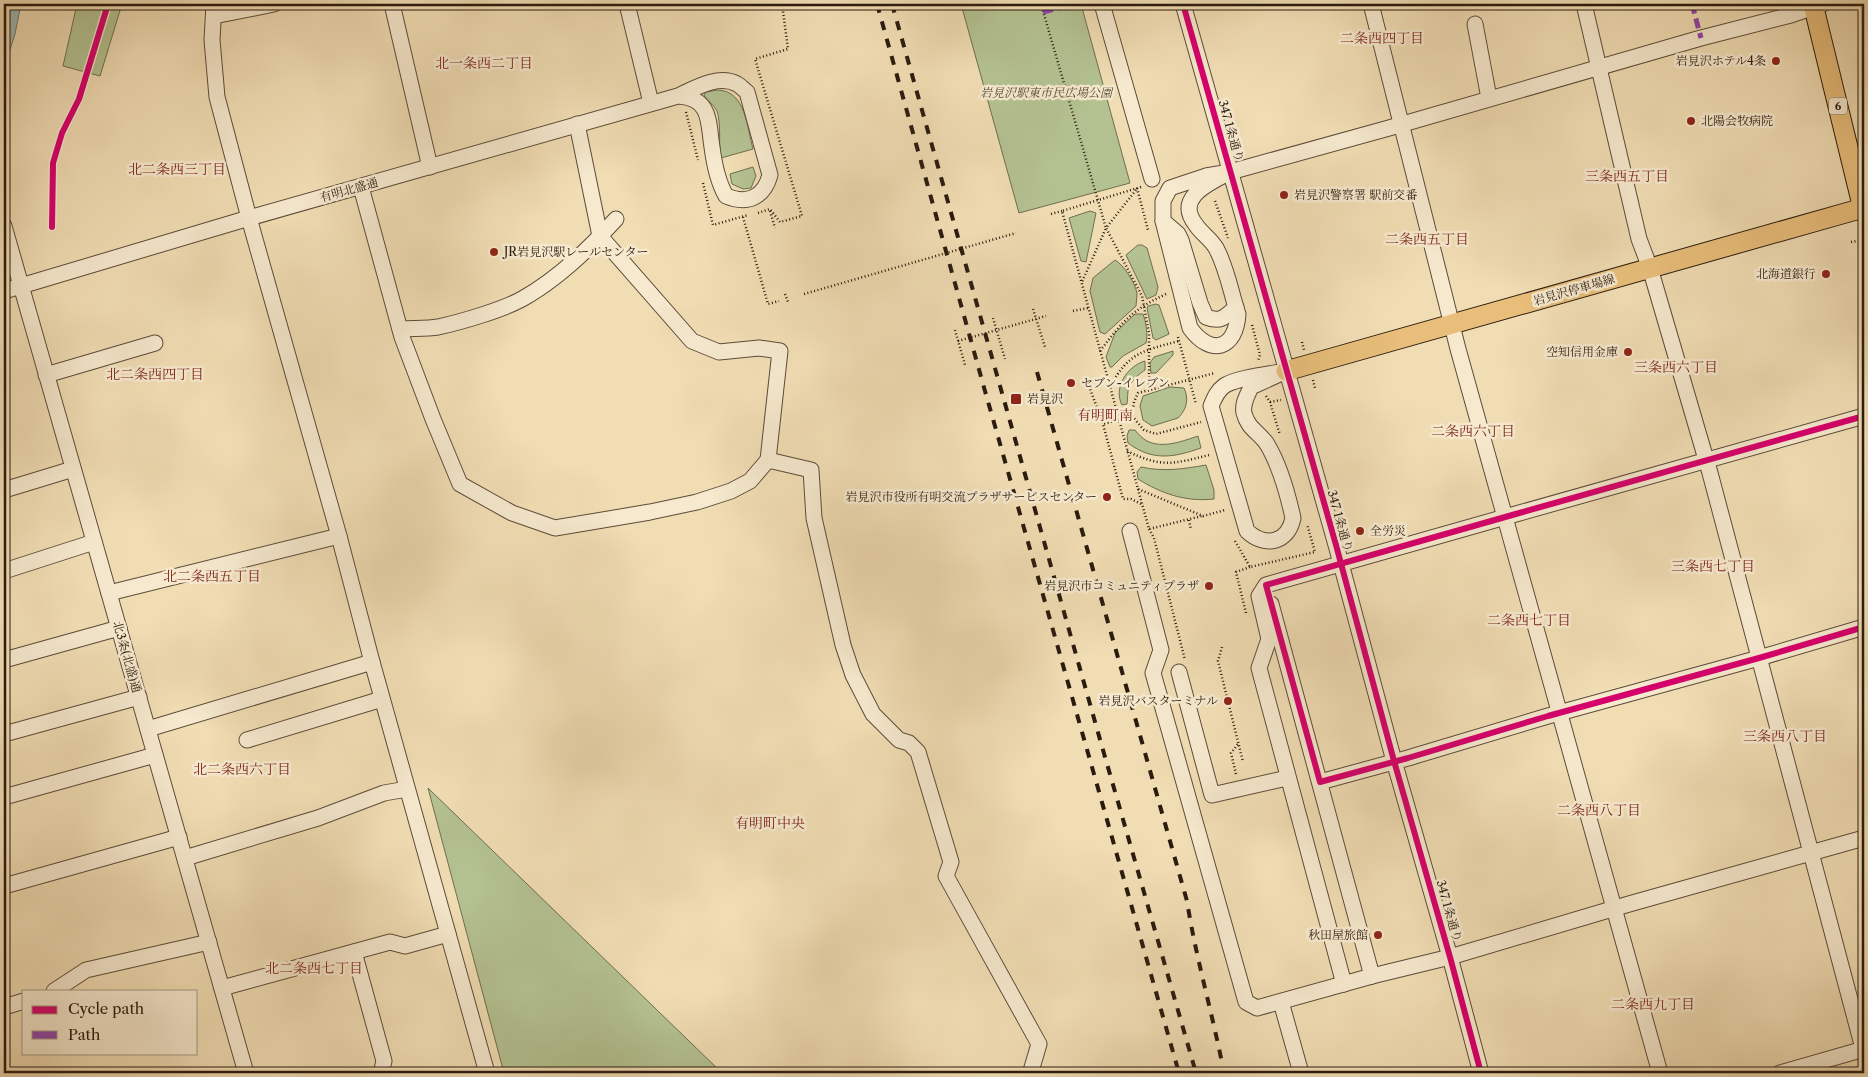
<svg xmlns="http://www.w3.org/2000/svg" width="1868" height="1077" font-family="'Libre Caslon Text','Noto Serif JP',serif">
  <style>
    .green { fill: #b4c292; stroke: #6f6e50 }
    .water { fill: #9cbab5; stroke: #6e7a73 }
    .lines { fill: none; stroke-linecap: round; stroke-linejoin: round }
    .minor-casing { stroke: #5c4c38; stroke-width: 17 }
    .major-casing { stroke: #2a1b0f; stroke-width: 21 }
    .path { stroke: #2a1b0f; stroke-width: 2.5; stroke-dasharray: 1 2.5; stroke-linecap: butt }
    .minor { stroke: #f6e9ce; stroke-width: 15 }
    .major { stroke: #e8be7a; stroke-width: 19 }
    .rail { stroke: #2a1b0f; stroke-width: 4; stroke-dasharray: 9 9; stroke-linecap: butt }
    .path-bridge { stroke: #2a1b0f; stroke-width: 2.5; stroke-dasharray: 1 2.5; stroke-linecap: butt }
    .quiet { stroke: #8e44ad; stroke-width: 5; stroke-dasharray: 10 5; stroke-linecap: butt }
    .cycleway-casing { stroke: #f6e9ce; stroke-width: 9 }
    .cycleway { stroke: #d6006c; stroke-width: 6 }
    .poi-dot { fill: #8f2418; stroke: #f6e9ce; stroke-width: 2 }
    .labels { text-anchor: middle; stroke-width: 5; stroke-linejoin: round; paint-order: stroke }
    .shield { fill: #f6e9ce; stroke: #675948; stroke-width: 1 }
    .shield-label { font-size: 11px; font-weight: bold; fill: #2a1b0f }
    .poi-label { font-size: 12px; fill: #2a1b0f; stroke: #f6e9ce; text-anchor: end }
    .park-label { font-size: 12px; font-style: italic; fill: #534d36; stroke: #f6e9ce }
    .street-label { font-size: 12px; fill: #2a1b0f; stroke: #f6e9ce }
    .neighbourhood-label { font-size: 14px; fill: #7a1f14; stroke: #f6e9ce }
  </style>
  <rect width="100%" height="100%" fill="#f1ddb4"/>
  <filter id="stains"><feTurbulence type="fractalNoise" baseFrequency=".004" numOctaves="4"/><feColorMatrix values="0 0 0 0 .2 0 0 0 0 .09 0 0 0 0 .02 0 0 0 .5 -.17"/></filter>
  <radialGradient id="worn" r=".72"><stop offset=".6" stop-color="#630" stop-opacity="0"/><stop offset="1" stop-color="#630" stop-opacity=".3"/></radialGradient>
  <g class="green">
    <path d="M77,4h45l-22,72 -37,-10z"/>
    <path d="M961,4h120l49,179 -111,30z"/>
    <path d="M718,90c28,1 29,38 35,59l-32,9 -1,-1c-1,-13 1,-35 -3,-46 -3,-7 -10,-9 -13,-16l2,-3z"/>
    <path d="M753,167l3,9 -5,12 -8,1 -11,-5 -2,-10z"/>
    <path d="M1090,211l6,2 -10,49 -5,-1 -12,-43z"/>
    <path d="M1138,245h4l5,3 11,39 -2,8 -9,4 -21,-44z"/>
    <path d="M1115,260c9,5 21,24 22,34 0,4 -1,8 -1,12l-31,28 -5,-2 -10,-41 3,-13z"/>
    <path d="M1156,304l3,1 10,29 -13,6 -3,-2 -6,-30 1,-2z"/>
    <path d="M1135,314h8c3,8 5,21 3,29l-23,13 -11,11h-2l-4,-10 9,-24z"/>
    <path d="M1173,351v4l-17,18h-5l-1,-10 4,-6z"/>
    <path d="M1145,361v9c-6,4 -13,10 -16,17 -2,5 -1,12 -2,17l-5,1c-9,-17 5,-39 23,-44z"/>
    <path d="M1170,387l14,1c5,11 3,21 -6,30l-26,8 -9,-6 -3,-14 3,-10z"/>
    <path d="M1129,430h6c3,4 8,9 12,11 16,8 36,0 51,-5l3,12c-26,9 -48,14 -73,-5l-1,-7z"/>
    <path d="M1206,465l8,25v9c-28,3 -52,-5 -76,-20l-1,-7 4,-5c23,5 42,2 65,-2z"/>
    <path d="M428,788l294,285h-218z"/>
  </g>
  <path class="water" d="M4,4h17l-6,30 -11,34z"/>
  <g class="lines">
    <defs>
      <g id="minor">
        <path d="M214,4l-2,36 5,57 32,121 90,318 33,126 115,411"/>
        <path d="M392,4l38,163"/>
        <path d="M627,4l24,99"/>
        <path d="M1102,4l50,175"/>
        <path d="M1183,4l153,541 58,216 56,196 31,116"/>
        <path d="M1371,4l87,345 202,724"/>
        <path d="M1584,4l55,235 11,29 60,205 154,579"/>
        <path d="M214,16l60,-12"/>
        <path d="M1475,24l14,74"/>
        <path d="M577,124l23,112 92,105 27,11 40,-4 21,3 -12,109"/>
        <path d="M1230,172c-20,11 -56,25 -34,53 6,9 15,14 20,23 11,20 15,45 22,66 -2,35 -27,43 -48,14l-27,-107v-20l7,-13 36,-12 24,-4 159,-44 312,-90 90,-23 32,-11"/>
        <path d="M361,187l41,150 31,82 27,65 52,29 43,15 95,-16 47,-10 34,-11 19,-10 18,-21 43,10 3,48 29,127 10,30 20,39 26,26 10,3 9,9 33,110 -5,14 93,168 -8,27 1,2"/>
        <path d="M1163,221l15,13 3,6 19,63 6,14c15,6 19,0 30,-10"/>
        <path d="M4,226l242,847"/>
        <path d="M4,291l245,-73 429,-122c17,-8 41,-22 59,-12 4,2 7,6 10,8l23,83c-6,22 -22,30 -44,21 -8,-14 -12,-33 -14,-49 -4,-24 0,-49 -34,-51"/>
        <path d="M400,329c12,-1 26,0 38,-2 23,-5 64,-17 84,-28 36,-20 67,-50 94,-80"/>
        <path d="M1286,371l-35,16c-4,9 -9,17 -7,26 4,16 15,19 23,31 12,20 21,51 26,74 -5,25 -28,30 -46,13l-36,-125c3,-7 6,-15 13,-20 11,-8 46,-12 62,-15z"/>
        <path d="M46,375l109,-32"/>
        <path d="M4,490l69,-21"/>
        <path d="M1130,531l31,119 -8,23 93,329 11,6 115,-32 78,-19 179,-53 235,-66"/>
        <path d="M4,571l90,-29"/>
        <path d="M109,593l230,-57"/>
        <path d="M1271,604l101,372"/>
        <path d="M4,660l115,-32"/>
        <path d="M1179,672l33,123 75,-17"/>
        <path d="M148,729l224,-67"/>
        <path d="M4,734l135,-37"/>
        <path d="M247,740l135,-41"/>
        <path d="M1320,782l88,-24 140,-42 211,-58 105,-31"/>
        <path d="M4,797l151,-42"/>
        <path d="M185,858l133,-40 66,-25 23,-4"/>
        <path d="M4,886l175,-49"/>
        <path d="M354,952l30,109 -3,12"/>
        <path d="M1344,984l-85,-316 10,-29 -10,-43 7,-11c199,-57 399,-113 598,-169"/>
        <path d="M222,988l168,-46 15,4 43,-12"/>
        <path d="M54,991l32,-21 123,-28"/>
        <path d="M1281,1002l20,71"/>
        <path d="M4,1007l20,-6"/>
        <path d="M1780,1073l84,-24"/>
      </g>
      <g id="major">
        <path d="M1813,4l51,209"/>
        <path d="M1286,371l577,-163"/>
      </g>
    </defs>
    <use href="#minor" class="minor-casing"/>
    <use href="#major" class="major-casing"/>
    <g class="path">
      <path d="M1041,4l65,224 -24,54"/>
      <path d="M686,112l12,48"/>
      <path d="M703,183l10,42 35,-10"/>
      <path d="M1141,187l-79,24 76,278 65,27 22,-6"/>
      <path d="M1137,188l11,42"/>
      <path d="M1136,190l-30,38 36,68 7,37v57"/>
      <path d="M1215,201l13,37"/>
      <path d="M770,211l5,17"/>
      <path d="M758,213l12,-4 10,13 22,-6 -47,-157 33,-10 -6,-45"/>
      <path d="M1051,214l11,-3"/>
      <path d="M743,217l25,87 11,-3"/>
      <path d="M1851,242l13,-2"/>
      <path d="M785,294l3,8"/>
      <path d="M1033,309l12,38"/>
      <path d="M1073,311l15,-3"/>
      <path d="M993,318l12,41"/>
      <path d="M1252,325l8,30 -2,6"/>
      <path d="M955,330l10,35"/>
      <path d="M1178,337l18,67"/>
      <path d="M1302,342l2,8"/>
      <path d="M1100,351c23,-30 32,-41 66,-57"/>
      <path d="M1313,380l2,8"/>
      <path d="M1089,386l14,38"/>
      <path d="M1110,386c20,-34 32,-35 69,-45"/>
      <path d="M1266,396l4,6 10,33"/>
      <path d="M1270,402l11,-2"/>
      <path d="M1090,412l9,-2"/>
      <path d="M1132,416l12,14 12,4 45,-12"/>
      <path d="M1127,451c35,17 46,13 82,4"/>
      <path d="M1138,489l11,40 53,-13"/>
      <path d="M1141,504l-10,-5h-8l-20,-75 29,-8 2,-14 4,-9 77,-20"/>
      <path d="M1189,520l2,10"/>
      <path d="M1149,529l5,9 31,122"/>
      <path d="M1235,541l15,26 65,-15 -8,-28"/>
      <path d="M1246,613l-10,-41 14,-5"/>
      <path d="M1222,647l-4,14 25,101"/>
      <path d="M1236,774l-5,-21 7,-9"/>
    </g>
    <use href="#minor" class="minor"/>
    <use href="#major" class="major"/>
    <g class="rail">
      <path d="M877,4l108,387 194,682"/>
      <path d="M892,4l209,739 95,330"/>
      <path d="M1037,372l150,529c9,58 26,114 37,172"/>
    </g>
    <g class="path-bridge">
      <path d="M804,294l212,-61"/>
      <path d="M958,341l88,-25"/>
    </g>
    <g class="quiet">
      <path d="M1692,4l9,34"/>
      <path d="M1043,12l31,-8"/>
    </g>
    <defs>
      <g id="cycleway">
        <path d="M1183,4l153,541 58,216 56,196 31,116"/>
        <path d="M52,227l1,-64 9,-30 17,-34 29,-95"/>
        <path d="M1864,416c-199,56 -399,112 -598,169l54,197 88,-24 140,-42 211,-58 105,-31"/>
      </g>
    </defs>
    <use href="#cycleway" class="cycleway-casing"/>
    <use href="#cycleway" class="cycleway"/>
  </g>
  <g class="poi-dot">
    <circle cx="1776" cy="61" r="5"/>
    <circle cx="1691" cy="121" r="5"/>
    <circle cx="1284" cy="195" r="5"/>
    <circle cx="494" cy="252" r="5"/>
    <circle cx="1826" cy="274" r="5"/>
    <circle cx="1628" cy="352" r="5"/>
    <circle cx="1071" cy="383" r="5"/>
    <rect x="1010" y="393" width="12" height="12" rx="2.5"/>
    <circle cx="1107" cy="497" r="5"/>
    <circle cx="1360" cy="531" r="5"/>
    <circle cx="1209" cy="586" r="5"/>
    <circle cx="1228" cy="701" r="5"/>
    <circle cx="1378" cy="935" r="5"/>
  </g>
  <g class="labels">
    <rect class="shield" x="1829" y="97.5" width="18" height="17" rx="4"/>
    <g class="shield-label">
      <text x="1838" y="110">6</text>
    </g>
    <g class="poi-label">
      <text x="1766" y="65">岩見沢ホテル4条</text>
      <text x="1701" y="125" text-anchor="start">北陽会牧病院</text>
      <text x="1294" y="199" text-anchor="start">岩見沢警察署 駅前交番</text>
      <text x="504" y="256" text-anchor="start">JR岩見沢駅レールセンター</text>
      <text x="1816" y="278">北海道銀行</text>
      <text x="1618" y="356">空知信用金庫</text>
      <text x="1081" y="387" text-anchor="start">セブン-イレブン</text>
      <text x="1027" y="403" text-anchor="start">岩見沢</text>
      <text x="1097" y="501">岩見沢市役所有明交流プラザサービスセンター</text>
      <text x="1370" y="535" text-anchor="start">全労災</text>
      <text x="1199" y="590">岩見沢市コミュニティプラザ</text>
      <text x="1218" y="705">岩見沢バスターミナル</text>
      <text x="1368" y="939">秋田屋旅館</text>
    </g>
    <g class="park-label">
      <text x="1046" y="97">岩見沢駅東市民広場公園</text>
    </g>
    <g class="street-label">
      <text transform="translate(1231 131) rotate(74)" y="4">347 1条通り</text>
      <text transform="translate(349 190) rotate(-16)" y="4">有明北盛通</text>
      <text transform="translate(1574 290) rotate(-16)" y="4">岩見沢停車場線</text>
      <text transform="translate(1340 521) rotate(74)" y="4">347 1条通り</text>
      <text transform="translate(127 657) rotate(74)" y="4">北3条(北盛)通</text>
      <text transform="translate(1449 911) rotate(74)" y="4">347 1条通り</text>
    </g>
    <g class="neighbourhood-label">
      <text x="1382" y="43">二条西四丁目</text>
      <text x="484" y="68">北一条西二丁目</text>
      <text x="177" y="174">北二条西三丁目</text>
      <text x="1627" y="181">三条西五丁目</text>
      <text x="1427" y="244">二条西五丁目</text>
      <text x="1676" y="372">三条西六丁目</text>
      <text x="155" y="379">北二条西四丁目</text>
      <text x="1105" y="420">有明町南</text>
      <text x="1473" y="436">二条西六丁目</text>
      <text x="1713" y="571">三条西七丁目</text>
      <text x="212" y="581">北二条西五丁目</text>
      <text x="1529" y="625">二条西七丁目</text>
      <text x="1785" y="741">三条西八丁目</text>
      <text x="242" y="774">北二条西六丁目</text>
      <text x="1599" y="815">二条西八丁目</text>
      <text x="770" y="828">有明町中央</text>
      <text x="314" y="973">北二条西七丁目</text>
      <text x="1653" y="1009">二条西九丁目</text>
    </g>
  </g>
  <rect width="1868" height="1077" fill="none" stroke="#f1ddb4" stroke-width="20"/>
  <rect x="5" y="5" width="1858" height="1067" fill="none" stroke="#2a1b0f" stroke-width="2.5"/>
  <rect x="10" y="10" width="1848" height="1057" fill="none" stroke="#2a1b0f"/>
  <rect x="22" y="990" width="175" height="65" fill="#f6e9ce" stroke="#a49782"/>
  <rect x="32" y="1006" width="25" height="8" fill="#d6006c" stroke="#a49782"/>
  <text x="68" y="1014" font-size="15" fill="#2a1b0f">Cycle path</text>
  <rect x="32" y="1031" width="25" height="8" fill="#8e44ad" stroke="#a49782"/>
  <text x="68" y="1040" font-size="15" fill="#2a1b0f">Path</text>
  <rect width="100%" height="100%" filter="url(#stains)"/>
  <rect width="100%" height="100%" fill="url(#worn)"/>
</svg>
